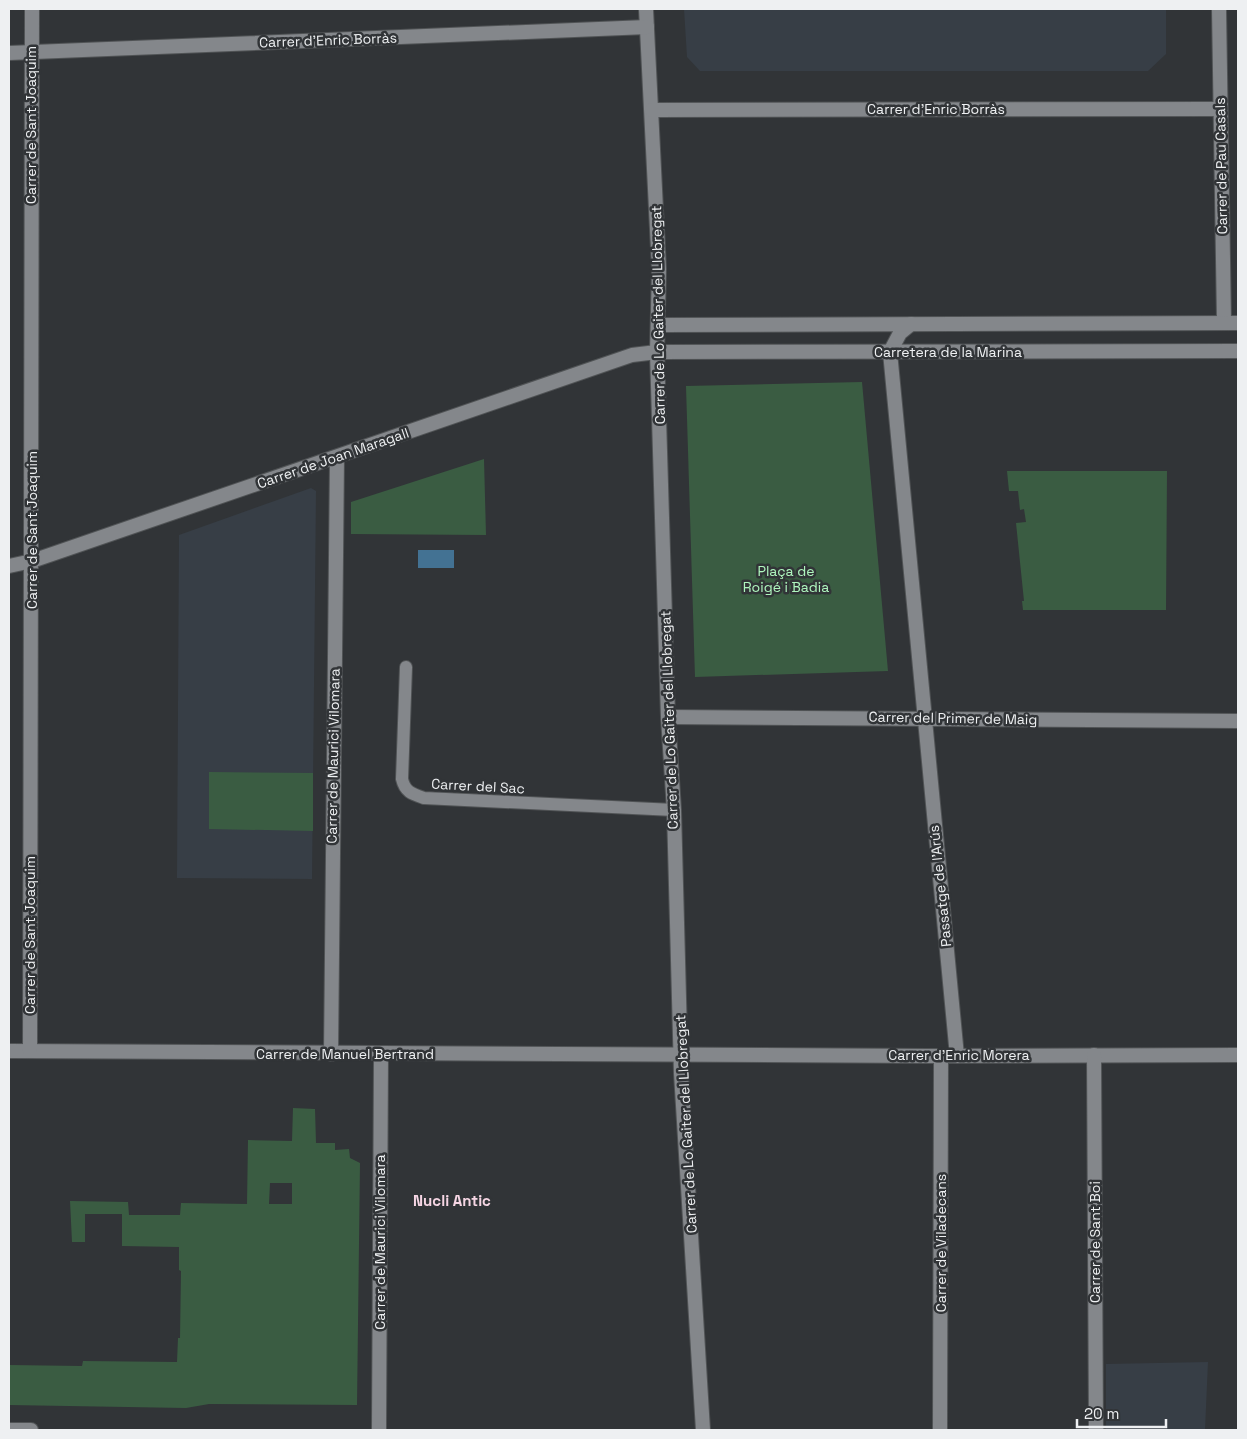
<svg xmlns="http://www.w3.org/2000/svg" width="1247" height="1439" font-family="'Space Grotesk',sans-serif">
  <style>
    .built { fill: #373e46 }
    .green { fill: #3a5c42; fill-rule: evenodd }
    .water { fill: #437293 }
    .lines { fill: none; stroke-linecap: round; stroke-linejoin: round }
    .service-casing { stroke: #505355; stroke-width: 14 }
    .minor-casing { stroke: #505355; stroke-width: 16 }
    .tertiary-casing { stroke: #505355; stroke-width: 16 }
    .service { stroke: #84878b; stroke-width: 12 }
    .minor { stroke: #84878b; stroke-width: 14 }
    .tertiary { stroke: #84878b; stroke-width: 14 }
    .labels { text-anchor: middle; stroke-width: 5; stroke-linejoin: round; paint-order: stroke }
    .street-label { font-size: 14px; fill: #eef0f2; stroke: #313437 }
    .park-label { font-size: 14px; fill: #aff6be; stroke: #313437 }
    .neighbourhood-label { font-size: 15px; font-weight: bold; fill: #f6d6e4; stroke: #313437 }
  </style>
  <rect width="100%" height="100%" fill="#313437"/>
  <g class="built">
    <path d="M684,9h482v45l-18,17h-448l-13,-14z"/>
    <path d="M311,488l5,3 -4,388 -135,-1 2,-343z"/>
    <path d="M1208,1362l-3,68h-99v-66z"/>
  </g>
  <g class="green">
    <path d="M862,382l26,289 -193,6 -9,-291z"/>
    <path d="M484,459l2,76 -135,-1v-32z"/>
    <path d="M1007,471h160l-1,139h-143l-1,-9h2l-8,-78 10,-1 -2,-13 -4,1 -2,-19h-9z"/>
    <path d="M209,772l104,1v58l-104,-2z"/>
    <path d="M293,1108l22,1 1,34h19v7l14,-1 1,9 10,5 -3,242 -148,-1 -23,4 -177,-3v-40l73,1 1,-5 94,1 1,-24h2l1,-67 -2,-1v-23l-57,-1v-32h-37v28h-13l-2,-41 58,1 1,13h51l1,-12 66,1 1,-64 44,1zM270,1183h22v21h-23z"/>
  </g>
  <rect class="water" x="418" y="550" width="36" height="18"/>
  <g class="lines">
    <defs>
      <path id="service" d="M406,667l-4,112c3,13 10,15 22,19l250,12"/>
      <g id="minor">
        <path d="M646,9l13,260 -2,83 11,365 6,93 7,263 22,357"/>
        <path d="M1219,9l5,313"/>
        <path d="M9,53l638,-26"/>
        <path d="M652,110l568,-1"/>
        <path d="M911,324l-11,9 -10,19 67,704"/>
        <path d="M9,566l23,-5 600,-206 25,-3"/>
        <path d="M668,717l570,4"/>
        <path d="M9,1051l919,5 310,-1"/>
        <path d="M30,1051l2,-1042"/>
        <path d="M331,1054l6,-597"/>
        <path d="M1094,1055l2,375"/>
        <path d="M9,1430h22"/>
        <path d="M379,1430l2,-376"/>
        <path d="M940,1430l1,-374"/>
      </g>
      <g id="tertiary">
        <path d="M659,325l579,-2"/>
        <path d="M657,352l581,-1"/>
      </g>
    </defs>
    <use href="#service" class="service-casing"/>
    <use href="#minor" class="minor-casing"/>
    <use href="#tertiary" class="tertiary-casing"/>
    <use href="#service" class="service"/>
    <use href="#minor" class="minor"/>
    <use href="#tertiary" class="tertiary"/>
  </g>
  <g class="labels">
    <g class="street-label">
      <text transform="translate(328 40) rotate(-2)" y="5">Carrer d'Enric Borràs</text>
      <text x="936" y="114">Carrer d'Enric Borràs</text>
      <text transform="translate(31 125) rotate(-90)" y="5">Carrer de Sant Joaquim</text>
      <text transform="translate(1221 166) rotate(-91)" y="5">Carrer de Pau Casals</text>
      <text transform="translate(658 315) rotate(-91)" y="5">Carrer de Lo Gaiter del Llobregat</text>
      <text x="948" y="357">Carretera de la Marina</text>
      <text transform="translate(333 458) rotate(-19)" y="5">Carrer de Joan Maragall</text>
      <text transform="translate(32 530) rotate(-90)" y="5">Carrer de Sant Joaquim</text>
      <text transform="translate(953 718) rotate(1)" y="5">Carrer del Primer de Maig</text>
      <text transform="translate(669 720) rotate(-92)" y="5">Carrer de Lo Gaiter del Llobregat</text>
      <text transform="translate(333 756) rotate(-89)" y="5">Carrer de Maurici Vilomara</text>
      <text transform="translate(478 786) rotate(3)" y="5">Carrer del Sac</text>
      <text transform="translate(940 886) rotate(-96)" y="5">Passatge de l'Arús</text>
      <text transform="translate(30 935) rotate(-90)" y="5">Carrer de Sant Joaquim</text>
      <text x="345" y="1059">Carrer de Manuel Bertrand</text>
      <text x="959" y="1060">Carrer d'Enric Morera</text>
      <text transform="translate(686 1124) rotate(-93)" y="5">Carrer de Lo Gaiter del Llobregat</text>
      <text transform="translate(380 1242) rotate(-90)" y="5">Carrer de Maurici Vilomara</text>
      <text transform="translate(1095 1242) rotate(-90)" y="5">Carrer de Sant Boi</text>
      <text transform="translate(941 1243) rotate(-90)" y="5">Carrer de Viladecans</text>
    </g>
    <g class="park-label">
      <text x="786" y="576">Plaça de<tspan x="786" dy="16">Roigé i Badia</tspan></text>
    </g>
    <g class="neighbourhood-label">
      <text x="452" y="1206">Nucli Antic</text>
    </g>
  </g>
  <rect width="1247" height="1439" fill="none" stroke="#eef0f2" stroke-width="20"/>
  <path d="M1077 1419v8h89v-8" fill="none" stroke="#eef0f2" stroke-width="2.5"/>
  <text x="1084" y="1419" font-size="15" fill="#eef0f2" stroke="#313437" stroke-width="4" paint-order="stroke">20 m</text>
</svg>
